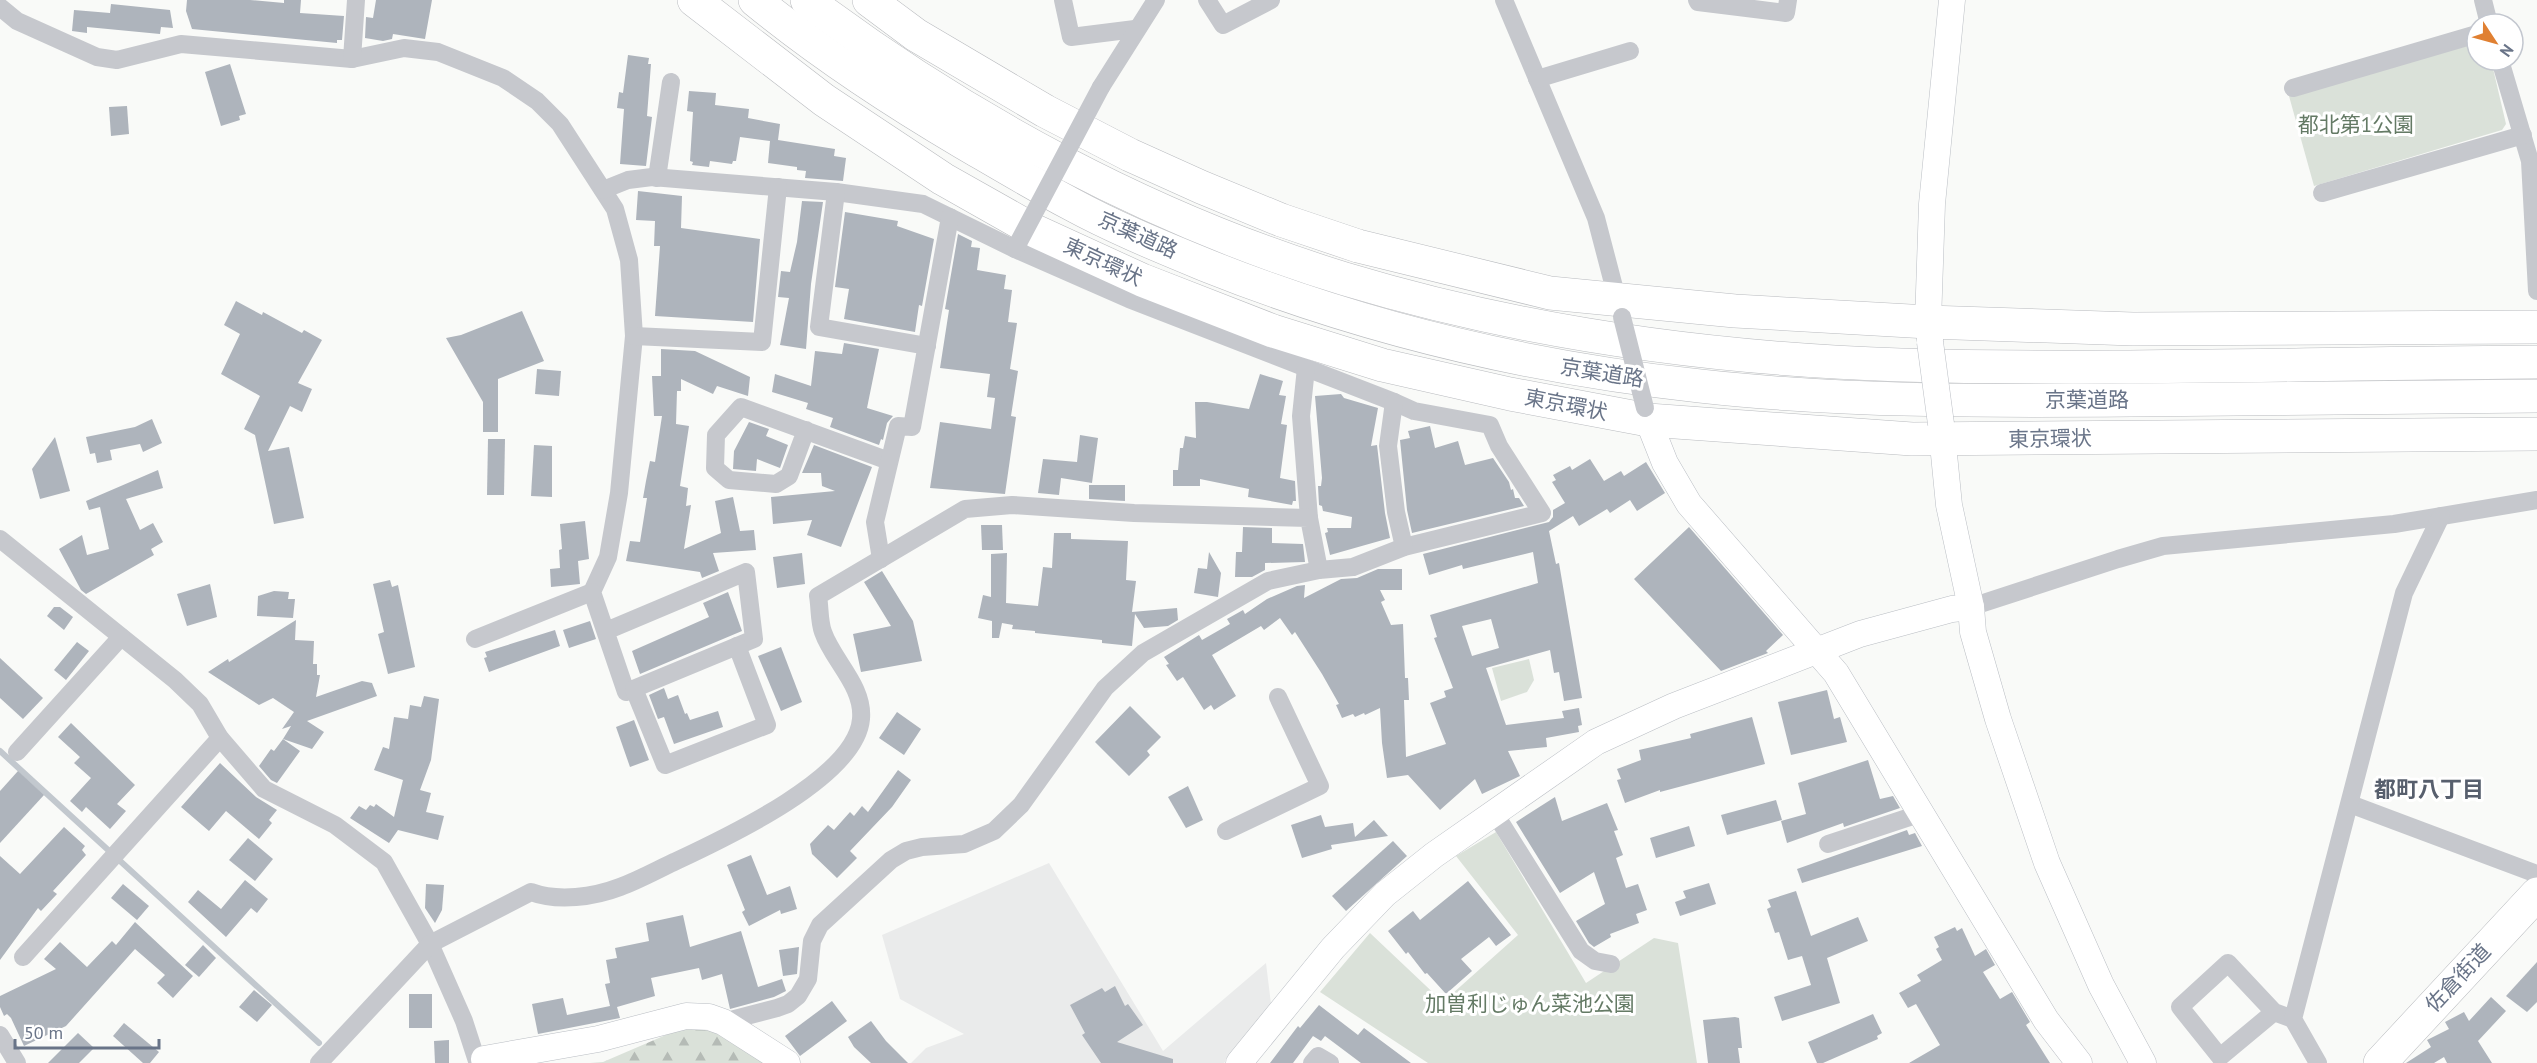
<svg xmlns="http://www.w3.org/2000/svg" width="2537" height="1063" font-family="'PT Sans','Noto Sans JP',sans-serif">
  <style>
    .built { fill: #eaebeb }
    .forest { fill: url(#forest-firs) }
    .green { fill: #dae1d9 }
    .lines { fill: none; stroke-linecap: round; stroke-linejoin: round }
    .stream { stroke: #c2c8ce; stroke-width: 6 }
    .building { fill: #aeb4bc; fill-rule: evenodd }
    .secondary-casing { stroke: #babec4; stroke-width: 27 }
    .highway-casing { stroke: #b9bbbf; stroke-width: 34 }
    .street { stroke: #c6c8cd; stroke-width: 18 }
    .secondary { stroke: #fff; stroke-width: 26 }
    .highway { stroke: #fff; stroke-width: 33 }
    .secondary-bridge-casing { stroke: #babec4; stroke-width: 27; stroke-linecap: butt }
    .street-bridge { stroke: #c6c8cd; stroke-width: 18 }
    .secondary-bridge { stroke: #fff; stroke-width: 26 }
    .labels { text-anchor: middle; stroke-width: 6; stroke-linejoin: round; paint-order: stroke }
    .park-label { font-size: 21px; fill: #647a65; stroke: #fff }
    .street-label { font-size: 21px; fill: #697488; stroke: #fff }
    .neighbourhood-label { font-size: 22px; font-weight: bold; fill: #575f6d; stroke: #fff }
  </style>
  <defs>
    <pattern id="forest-firs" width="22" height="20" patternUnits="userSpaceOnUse" patternTransform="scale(1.5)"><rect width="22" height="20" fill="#dae1d9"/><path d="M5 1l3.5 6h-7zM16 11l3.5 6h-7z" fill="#b5bbb6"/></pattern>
  </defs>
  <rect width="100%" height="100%" fill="#f9faf8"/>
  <path class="built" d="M1049,863l114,188 103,-88 5,41 -47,59h-313l15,-15 38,-14 -64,-35 -18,-64z"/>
  <path class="forest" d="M689,1025l45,9 36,29h-180l13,-1z"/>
  <g class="green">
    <path d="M2477,43v17h14l15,64 -4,6 -188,56 -25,-90z"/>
    <path d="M1529,659l5,21 -7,12 -26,9 -9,-33z"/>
    <path d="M1496,832l90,151 68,-45 24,5 19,120h-269l-108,-71 50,-59 73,69 75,-67 -62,-79z"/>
  </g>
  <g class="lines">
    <path class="stream" d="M0,751l319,292"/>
  </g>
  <g class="building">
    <path d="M187,0h63l34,3v-3h17l-1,13 44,3 -2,24h-5v3l-145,-14 -6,-18z"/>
    <path d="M376,0h56l-7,39 -32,-5 -1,5 -9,2 -18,-3 1,-21 7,1z"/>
    <path d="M111,4l59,6 3,18 -12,-1 -1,7 -73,-7v6l-15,-2 2,-21 36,3z"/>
    <path d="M628,55l21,3 -1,6h3l-4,52 5,1 -6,49 -26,-2 4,-55 -7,-1 2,-16 4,1z"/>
    <path d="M230,64l16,50 -7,2 1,4 -19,6 -16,-54z"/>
    <path d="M689,91l27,2 -1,12 34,4 -1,9 32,6 -2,16 57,9 -1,7 12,2 -3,23 -38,-3 1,-7 -9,-1v-3l-29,-4 2,-22 -30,-4 -4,24h-3l-1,3 -22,-3 -1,6 -17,-2 1,-3 -3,-1 3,-49 -6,-1z"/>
    <path d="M127,106l2,28 -18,2 -2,-29z"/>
    <path d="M638,191l44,5 -1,32 79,11 -7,83 -98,-6 5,-70h-6l1,-25 -19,-1z"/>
    <path d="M802,201l21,1 -12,82 -5,65 -26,-4 9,-47 -11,-1 3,-26 9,1 7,-30z"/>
    <path d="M845,212l53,9 -1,5 37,13 -12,67 -3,-1 -4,27 -71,-13 5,-30 -14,-2z"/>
    <path d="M958,234l14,7 -1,6 9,1 -3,22 29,5 -2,14 8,1 -4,32 9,1 -7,46 8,2 -7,45 5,1 -11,77 -75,-6 10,-66 51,7 4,-31 -8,-1 3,-23 -50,-6 9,-58 -4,-1z"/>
    <path d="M236,301l26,14 1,-3 39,21 2,-3 18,10 -24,43 14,6 -10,23 -12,-6 -22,45 21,-4 15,71 -30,6 -19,-89 -11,-6 16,-33 -39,-22 19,-40 -16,-9z"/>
    <path d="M522,311l22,50 -46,18v53h-15v-30l-37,-64 15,-3z"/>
    <path d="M844,343l35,6 -12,59 26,8 -6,7 -4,17 -2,-1 -2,6 -49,-18 3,-9 -27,-9 2,-6 -36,-11 3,-18 36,12 4,-35 27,3z"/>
    <path d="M661,349l34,2 55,26 -2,19 -31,-10 -4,8 -32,-15v12h-4l-1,33 13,2 -9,60 8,2 -2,18 5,-1 -7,44 37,-16 -6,-32 18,-4 7,34 14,-1 2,20 -43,3 6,18 -17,7 -2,-6 -74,-11 4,-20 10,1 7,-44h-4l3,-17 4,-20 5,1 7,-46h-8l-2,-40h9z"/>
    <path d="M537,369l24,2 -2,25 -24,-2z"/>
    <path d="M1260,374l23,7 -4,14 7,1 -5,28 6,1 -7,53 15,3 1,20h-3l-1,4 -44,-8 1,-8 -49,-10v7h-27v-16h5l2,-22h3l2,-12 11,2 -1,-36h12l42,7z"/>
    <path d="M1341,394l3,4 34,10 -7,38 6,-1 8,68 5,25 -60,17 -5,-22 3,-1 -1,-4h24l1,-11 -29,-6 -1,-5 -3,-1 -1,-19h3l1,-8 -7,-82z"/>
    <path d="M152,419l10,24 -19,9 -3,-8 -30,6 2,10 -15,3 -2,-10 -5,1 -4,-17 49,-10z"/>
    <path d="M749,422l20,7 -3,7 22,9 -8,23 -23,-9 -1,12 -23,-2 1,-18z"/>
    <path d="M1430,426l5,22 23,-7 7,24 28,-7 16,24 2,8 2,-1 2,9h4l5,8 -112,27 -5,-23 -7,-70 10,-2 -2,-7z"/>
    <path d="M1080,435l18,3 -6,45 -31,-5 -2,17 -21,-2 5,-34 34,3z"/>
    <path d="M55,437l15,54 -30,8 -8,-30z"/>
    <path d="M488,439h17l-1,56h-17z"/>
    <path d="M534,445l18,1v51l-21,-1z"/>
    <path d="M814,445l58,22 -31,80 -34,-12 5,-15 -39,4 -2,-27 64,-6 -13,-5 -1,-13h-19z"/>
    <path d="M1590,459l14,22 17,-10 3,5 22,-14 19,31 -28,18 -7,-11 -20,13 -3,-4 -28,17 -6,-10 -24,15 7,33 3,-1 23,135 -18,3 -5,-29 -5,1 -4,-23 -64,18 20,57 58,-7 -2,-7 17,-3 3,17 -4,1 1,6 -33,6 1,9 -39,4 12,25 -38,18 -7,-15 -35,31 -32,-35 -21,3 -5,-35 -2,-35 -15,7 -1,-2 -9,4 -2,-3 -11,4 -6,-13 3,-1 -17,-30 -27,-42 -3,3 -12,-17 -16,12 -3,-4 -49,29 24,41 -22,14 -3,-5 -7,5 -21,-33 -6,4 -11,-16 3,-1 -5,-7 35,-22 3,5 28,-16 -3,-5 16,-9 2,4 22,-15 30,-13 8,-1 -1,13 37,-19 16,-1 21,-9h24v21h-22l5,10 -4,2 10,23 12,-1 2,54h3l1,22h-5l2,57 40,-13 -16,-41 16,-6 -2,-6 9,-3 -19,-50 3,-1 -7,-22 108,-32 -5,-31 -70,17 -1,-4 -33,10 -6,-21 126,-32 4,-5v-7l12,-7 -13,-21 4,-2 -3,-5 17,-9 2,4zM1491,619l8,29 -27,8 -10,-30z"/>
    <path d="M158,470l5,18 -37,11 14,31 13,-7 10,19 -12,7 3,6 -68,39 -5,-4 -22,-41 23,-14 5,20 22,-6 -9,-42 -11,3 -3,-9z"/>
    <path d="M1089,485h36v16l-36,-2z"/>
    <path d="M585,521l4,38 -11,2 2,23 -29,3 -1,-18 10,-1 -1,-18 3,-1 -2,-25z"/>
    <path d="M981,525h21l1,25h-21z"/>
    <path d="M1243,527l29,1v15l31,1 2,18 -40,1v7l-13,7h-17l1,-25h6z"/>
    <path d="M1689,527l94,108 -17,16 2,2 -47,18 -87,-92z"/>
    <path d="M1054,533h17v6l57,2 -2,39 10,1 -4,31 45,-4 1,12 -10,6 -24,2 -9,-14 -3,32 -30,-3v-3l-67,-7v-2l-23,-2 1,-4 -11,-2 -3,15h-7v-17l-14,-3 5,-23 8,2v-43l16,-1 -1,50 32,3 5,-39 9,1z"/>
    <path d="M1209,552l12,21 -3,24 -24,-4 4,-25 9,1z"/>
    <path d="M802,553l3,31 -28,4 -4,-31z"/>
    <path d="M882,571l31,50 9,40 -61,11 -8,-38 38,-8 -27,-44z"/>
    <path d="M390,580l2,7 6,-2 17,82 -27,7 -10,-40 6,-2 -11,-48z"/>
    <path d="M210,584l7,33 -30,9 -10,-32z"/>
    <path d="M274,591l15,1 -1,7h7l-2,19 -36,-2 1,-20z"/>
    <path d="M728,592l14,39 -102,43 -8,-23 77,-34 -6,-14z"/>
    <path d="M54,607h6l13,10 -9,13 -17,-14z"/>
    <path d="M296,620l-1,20 19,1 -1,23h4v11h3l-4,22 46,-16 10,2 5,13 -70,25 17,11 -12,17 -29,-10 8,-13 -9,3 12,-17 -21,-14 -14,7 -51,-33 20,-13 1,3z"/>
    <path d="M590,621l6,18 -27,9 -6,-18z"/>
    <path d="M555,630l5,16 -71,26 -5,-14 3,-1 -2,-5z"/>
    <path d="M77,642l12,9 -23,29 -12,-10z"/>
    <path d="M781,647l21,55 -21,9 -23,-55z"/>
    <path d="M0,658l43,40 -20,21 -23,-21z"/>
    <path d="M664,688l4,11 10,-4 7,19 2,-1 3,7 28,-9 5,16 -49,17 -10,-27 -6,2 -9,-24z"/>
    <path d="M1827,690l7,29 6,-2 7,25 -56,13 -13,-53z"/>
    <path d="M424,696l15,3 -8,61 -11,30 11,3 -5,19 18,4 -6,24 -40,-10 -9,13 -39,-25 9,-12 7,4 4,-5 4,2 2,-3 18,13 9,-37 -29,-10 9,-23 6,2 5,-32 14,2 2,-14 11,2z"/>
    <path d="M1130,706l31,31 -14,14 3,4 -21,21 -34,-34z"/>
    <path d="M897,712l24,17 -17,26 -25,-17z"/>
    <path d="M1752,717l13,47 -105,28v-2l-35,13 -8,-23 4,-1 -4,-10 24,-9 -2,-10 52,-12 -1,-4z"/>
    <path d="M634,720l15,40 -19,7 -14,-40z"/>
    <path d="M71,723l64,62 -18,19 9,7 -16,18 -24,-22 -4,5 -12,-11 21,-23 -17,-15 6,-6 -22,-20z"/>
    <path d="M283,739l17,12 -23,32 -6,-3 -12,-14 12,-17 3,2z"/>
    <path d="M1868,760l12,39 13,-3 7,12 -56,19 -1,-4 -56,20 -6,-22 25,-7 -8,-31z"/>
    <path d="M220,763l36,34 21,13 -8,10 3,3 -13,16 -33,-28 -17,20 -28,-24z"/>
    <path d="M898,770l13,10 -19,27 -42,44 7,7 -20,20 -25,-24 -2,-10 18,-19 6,5 16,-18 4,4 8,-10 6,6z"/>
    <path d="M18,771l26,24 -44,48v-52z"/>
    <path d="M1188,786l15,34 -17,8 -18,-31z"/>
    <path d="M1555,797l7,24 45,-18 11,27 -4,1 9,24 -7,3 10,30 12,-4 9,26 -11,4 3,9 -29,11 1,3 -17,10 -5,-4 -13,-22 29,-17 -11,-32 -34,21 -44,-71z"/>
    <path d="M1776,800l6,20 -55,15 -6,-20z"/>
    <path d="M1321,815l4,12 28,-4 2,14 19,-17 14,16 -57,9 1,4 -30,9 -11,-33z"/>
    <path d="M1689,826l6,20 -39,12 -6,-20z"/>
    <path d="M64,827l21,19 -3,4 4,5 -33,36 4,3 -16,17 -3,-3 -38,52v-104l20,18z"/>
    <path d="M1907,830l2,5 6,-2 7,13 -120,37 -5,-14z"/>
    <path d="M248,838l25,21 -18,22 -26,-21z"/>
    <path d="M1393,841l14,15 -61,55 -14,-15z"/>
    <path d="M751,855l16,40 23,-9 7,23 -16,5 -1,-4 -31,16 -7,-14 3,-2 -18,-45z"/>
    <path d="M245,880l23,19 -11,14 -6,-5 -25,29 -38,-35 10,-12 23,19z"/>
    <path d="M1468,881l43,54 -15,11 -7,-9 -28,22 11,12 -26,23 -19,-21 -2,1 -17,-22 -2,2 -18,-23 25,-20 7,9z"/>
    <path d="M1709,883l7,21 -36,12 -5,-14 11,-4 -3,-7z"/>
    <path d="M123,884l26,22 -12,14 -26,-22z"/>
    <path d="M426,884l18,1 -2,25 -7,13 -10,-15z"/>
    <path d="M1796,891l15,45 47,-19 10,24 -41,17 13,45 -58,18 -8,-24 37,-12 -9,-29 -14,4 -9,-28 -4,1 -8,-24 4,-2 -3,-7z"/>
    <path d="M683,915l7,32 51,-16 17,56 24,-8 4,12 -12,6 -44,12 -8,-35 -20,6 -3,-12 -48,10 4,18 -38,11 3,11 -82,16 -6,-30 31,-6 4,17 43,-9 -5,-22 5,-1 -4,-23 11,-2 -2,-10 34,-7 -3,-18z"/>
    <path d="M135,922l58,54 -20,22 -16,-15 8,-8 -30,-26 -69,77 -42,20 -13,-28 -4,-4 -3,2 -4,-9v-11l56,-27 -12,-10 16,-17 27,25 25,-26 4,4z"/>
    <path d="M1955,927l2,4 5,-3 13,28 11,-7 9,16 -12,7 17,27 12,-7 18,30 -4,3 24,38h-141l31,-18 -24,-41 -8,4 -9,-15 22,-12 -4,-6 25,-15 -6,-11 3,-2 -5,-10z"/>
    <path d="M203,945l13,13 -17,19 -14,-12z"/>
    <path d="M799,947l-2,27 -14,2 -4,-26z"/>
    <path d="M2537,962v40l-10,10 -21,-16z"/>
    <path d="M1115,986l10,20 3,-2 15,21 -26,17 56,17v4h-72l-19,-28 3,-2 -15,-28 32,-17 3,4z"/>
    <path d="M254,990l18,15 -15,17 -18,-15z"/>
    <rect x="409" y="994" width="23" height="34"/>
    <path d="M2491,997l15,14 -28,30 14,22h-45l-3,-6 -10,6h-28l25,-16 -4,-7 22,-11 -4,-7 19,-10 5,9z"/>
    <path d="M832,1001l15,20 -47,35 -15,-20z"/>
    <path d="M1319,1005l39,30 6,-7 47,35h-50l-36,-27 -4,5 -8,-5 -20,27h-23l28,-37 2,2z"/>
    <path d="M1873,1014l9,19 -5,3 1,3 -55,24h-6l-9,-21z"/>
    <path d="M1735,1017l4,1 3,30h-4l2,15h-32l-5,-43z"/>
    <path d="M871,1021l15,20 22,22h-37l-17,-16 -6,-10z"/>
    <path d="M124,1023l35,29 -9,11h-7l-30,-27z"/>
    <path d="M78,1033l16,15 -15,15h-31z"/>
    <path d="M449,1040v23h-14l-1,-22z"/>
  </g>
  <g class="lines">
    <defs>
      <g id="secondary">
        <path d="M1930,339l-2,-17 4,-118 20,-204"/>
        <path d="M1648,420l17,43 24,41 147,169 210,347 33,43"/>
        <path d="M1941,424l8,81 22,102 2,25 25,87 49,144 54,122 42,78"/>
        <path d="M484,1059l114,-20 88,-23 23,1 14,5 64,41"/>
        <path d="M1239,1063l94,-115 52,-54 49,-39 162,-113 78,-36 186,-72 92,-25 19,-2"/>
      </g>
      <g id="highway">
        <path d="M694,0l130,100 119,79 92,52 107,49 131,51 109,34 128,29 138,26 264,19 625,-5"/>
        <path d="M755,0c66,54 136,100 209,143 36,21 71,42 107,61 44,24 91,43 137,62 158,63 323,102 492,120 143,16 288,15 432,14 135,-1 270,-2 405,-4"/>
        <path d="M807,0c161,121 345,220 538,279 179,54 369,80 556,86 212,6 424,-2 636,-3"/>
        <path d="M869,0l47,35 129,76 85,44 71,32 80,33 77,26 192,47 185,18 193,11 205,7 404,-2"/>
        <path d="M2380,1063l157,-169"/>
      </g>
    </defs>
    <use href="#secondary" class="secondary-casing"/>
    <use href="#highway" class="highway-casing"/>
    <g class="street">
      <path d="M1063,0l8,37 64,-8"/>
      <path d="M1207,0l16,25 48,-25"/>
      <path d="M1504,0l92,218 23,88"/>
      <path d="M1697,0l1,2 88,11 2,-13"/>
      <path d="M2483,0l6,24"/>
      <path d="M0,7l17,14 80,36 20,3 64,-16 171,15 52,-11 34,4 65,26 34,23 23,23 55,85 14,51 5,76 -15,157 -11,64 -16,35 34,100 128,-53 -8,-67 -140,59"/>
      <path d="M352,59l4,-59"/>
      <path d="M2500,60l30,101 7,130"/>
      <path d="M1537,79l93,-28"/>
      <path d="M1101,87l55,-87"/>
      <path d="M2293,88l184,-54"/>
      <path d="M657,178l14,-96"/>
      <path d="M603,190l25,-10 24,-3 184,15 87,12 92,45 114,50 265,103 20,9 76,14 9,21 43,67 -138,34 -51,20 -34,3 -51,11 -125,72 -38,35 -84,117 -27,26 -30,13 -42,3 -16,4 -15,9 -71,65 -8,16 -4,38 -10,17 -10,8 -11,4 -54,14"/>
      <path d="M836,192l-17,135 108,19"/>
      <path d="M2322,193l201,-58"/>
      <path d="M634,336l128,6 16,-155"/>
      <path d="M1306,368l-5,48 8,102"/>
      <path d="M1394,402l-6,44 8,66 8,35"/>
      <path d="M806,430l-17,46 -13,8 -47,-4 -14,-12 1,-33 25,-28 148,54"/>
      <path d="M0,539l175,141 25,24 20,34 44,51 71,36 49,37 46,82 34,77 13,40 7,-2"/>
      <path d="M881,559l-6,-37 23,-96 14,1 38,-210"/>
      <path d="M1971,607l147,-48 45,-13 231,-22 143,-24"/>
      <path d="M475,639l117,-47"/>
      <path d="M634,689l31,76 102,-40 -30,-79"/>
      <path d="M17,752l104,-115"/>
      <path d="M2350,804l187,70"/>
      <path d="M1494,812l87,139 14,10 16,3"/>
      <path d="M1226,831l94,-45 -42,-89"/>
      <path d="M1828,844l94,-31"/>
      <path d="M23,957l197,-219"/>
      <path d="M2274,1012l-54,45 -40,-50 48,-44 46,49 19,7"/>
      <path d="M0,1035l17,28"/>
      <path d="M319,1063l111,-119 101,-52c27,10 63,5 89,-5 19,-7 37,-17 54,-25 49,-23 182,-84 187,-143 3,-33 -28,-58 -38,-87 -4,-11 -3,-25 -5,-36l147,-87 47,-4 122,8 175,5 10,52"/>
      <path d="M1312,1063l6,-7 12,7"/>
      <path d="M2318,1063l-25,-44 111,-426 37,-77"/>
    </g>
    <use href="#secondary" class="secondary"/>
    <use href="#highway" class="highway"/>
    <defs>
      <path id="secondary-bridge" d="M1930,342l11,82"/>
    </defs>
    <use href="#secondary-bridge" class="secondary-bridge-casing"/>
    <g class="street-bridge">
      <path d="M1015,249l86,-162"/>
      <path d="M1622,317l23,91"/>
    </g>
    <use href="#secondary-bridge" class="secondary-bridge"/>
  </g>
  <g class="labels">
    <g class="park-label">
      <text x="2356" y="132">都北第1公園</text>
      <text x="1530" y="1011">加曽利じゅん菜池公園</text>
    </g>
    <g class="street-label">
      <text transform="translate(1138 235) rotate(24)" y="7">京葉道路</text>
      <text transform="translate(1103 262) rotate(25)" y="7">東京環状</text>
      <text transform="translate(1602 373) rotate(9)" y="7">京葉道路</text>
      <text x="2087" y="407">京葉道路</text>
      <text transform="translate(1566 405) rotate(11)" y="7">東京環状</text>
      <text transform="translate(2050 439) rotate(-1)" y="7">東京環状</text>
      <text transform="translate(2458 978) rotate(-47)" y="7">佐倉街道</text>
    </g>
    <g class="neighbourhood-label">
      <text x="2429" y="797">都町八丁目</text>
    </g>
  </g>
  <g transform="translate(2495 42) rotate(126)"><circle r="28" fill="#ffffff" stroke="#c3c7cf" stroke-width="1.5"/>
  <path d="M0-4.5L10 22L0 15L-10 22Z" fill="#e08032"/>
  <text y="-9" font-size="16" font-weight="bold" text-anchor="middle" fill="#697488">N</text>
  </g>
  <path d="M15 1039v9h144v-9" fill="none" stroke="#697488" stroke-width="3"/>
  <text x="24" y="1039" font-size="18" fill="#697488" stroke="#ffffff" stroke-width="4.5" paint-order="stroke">50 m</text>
</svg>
